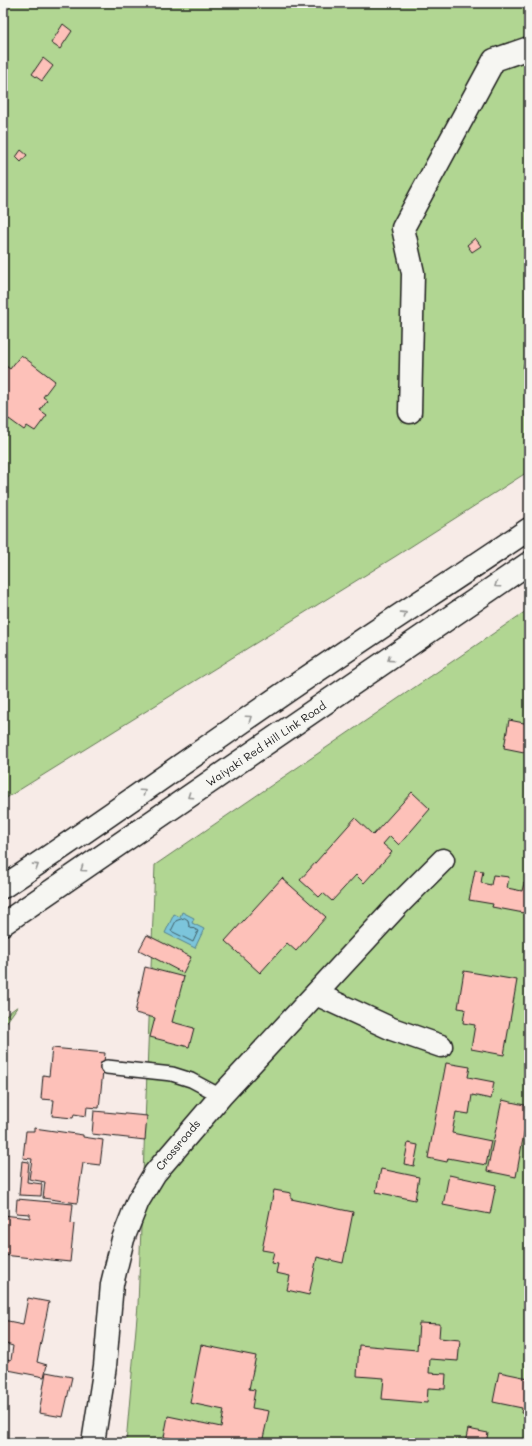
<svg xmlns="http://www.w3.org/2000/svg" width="532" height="1446" font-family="Mali,sans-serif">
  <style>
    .green { fill: #b1d692; stroke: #667957 }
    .water { fill: #7bc5db; stroke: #55818f }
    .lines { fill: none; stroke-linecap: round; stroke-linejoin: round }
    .shore { stroke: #426068; stroke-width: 1 }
    .building { fill: #fdc1b9; stroke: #1c1c1c }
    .service-casing { stroke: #1c1c1c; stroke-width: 16 }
    .minor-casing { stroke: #1c1c1c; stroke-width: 25 }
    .secondary-casing { stroke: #1c1c1c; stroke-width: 25 }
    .service { stroke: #f6f6f2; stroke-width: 13 }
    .minor { stroke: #f6f6f2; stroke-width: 22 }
    .secondary { stroke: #f6f6f2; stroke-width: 22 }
    .oneway { stroke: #949492 }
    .labels { text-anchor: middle; stroke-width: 3.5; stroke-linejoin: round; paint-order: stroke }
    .street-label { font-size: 11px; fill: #1c1c1c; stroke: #f6f6f2 }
  </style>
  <rect width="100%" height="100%" fill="#f7ebe7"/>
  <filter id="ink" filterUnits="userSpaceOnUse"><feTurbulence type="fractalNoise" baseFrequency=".025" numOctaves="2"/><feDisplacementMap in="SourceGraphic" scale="8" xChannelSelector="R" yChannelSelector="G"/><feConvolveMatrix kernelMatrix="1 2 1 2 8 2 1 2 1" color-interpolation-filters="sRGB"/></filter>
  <g filter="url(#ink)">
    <g class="green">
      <path d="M3,3h526v468l-133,85 -393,244z"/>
      <path d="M529,609v834h-403l12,-138 17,-440z"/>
      <path d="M18,1006l-15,21v-10z"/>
    </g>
    <path class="water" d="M182,912l12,6 -2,5 12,6 -9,19 -30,-15 9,-19 6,3z"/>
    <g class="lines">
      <path class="shore" d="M185,918l3,2 1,6 9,5 -5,11 -22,-11 5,-10z"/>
    </g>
    <g class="building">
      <path d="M63,24l9,7 -12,18 -9,-6z"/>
      <path d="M43,58l10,8 -11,15 -10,-7z"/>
      <path d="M21,150l6,5 -6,7 -5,-5z"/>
      <path d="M475,238l6,8 -9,6 -5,-7z"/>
      <path d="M529,343v27l-6,-1z"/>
      <path d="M21,355l34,26 -12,16 4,3 -7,10 7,5 -12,16 -8,-5 -3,4 -15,-11 -6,8v-63l7,5z"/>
      <path d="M509,720l20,4v29l-25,-5z"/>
      <path d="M412,792l18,17 -31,36 -9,-9 -7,8 9,8 -28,31 -8,-8 -24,26 -9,-8 -4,4 -19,-17 55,-62 18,17z"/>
      <path d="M475,870l8,1 -2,12 10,2 2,-10 16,2 -2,11 15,3 2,-8 5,1v30l-37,-7 1,-3 -24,-4z"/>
      <path d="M282,878l44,39 -30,34 -9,-8 -27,30 -35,-32z"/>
      <path d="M147,935l44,22 -8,16 -44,-23z"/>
      <path d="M145,967l39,10 -12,45 22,6 -5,19 -39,-10 5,-19 -20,-5z"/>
      <path d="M464,971l53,9 -13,75 -33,-6 4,-24 -12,-2 2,-14 -7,-1z"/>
      <path d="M52,1048l53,5 -6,55 -12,-1 -1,9 -12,-2 -1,4 -21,-2 2,-16 -13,-1 2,-24 6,1z"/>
      <path d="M446,1063l24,4 -2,10 26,5 -3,17 -19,-4 -3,19 -13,-2 -4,21 39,8 -5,24 -38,-7 -1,4 -19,-4z"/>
      <path d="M502,1100l27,6 -13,71 -29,-6z"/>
      <path d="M94,1111l53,5 -2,24 -53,-6z"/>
      <path d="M34,1128l49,7v2l20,3 -3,25 -17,-2 -6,40 -34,-5 2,-16 -16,-3 3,-20 -9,-1 3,-27h8z"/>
      <path d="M408,1143l10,2 -4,21 -10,-2z"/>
      <path d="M22,1161l7,1 -2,20 15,2 -1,12 -22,-1z"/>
      <path d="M381,1169l38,8 -4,23 -39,-8z"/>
      <path d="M449,1175l47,10 -6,29 -47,-9z"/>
      <path d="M274,1190l17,3v6l62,13 -10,51 -26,-6 -8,38 -22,-5 3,-14 -14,-3 2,-9 -7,-1 3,-11 -12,-2z"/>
      <path d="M17,1199l56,5 -2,19 3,1 -4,38 -67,-7v-40l27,3v-4l-14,-1z"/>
      <path d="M28,1298l21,4 -12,60 10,3 -3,12 -41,-8v-11l8,2 2,-14 -10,-3v-23l20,4z"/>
      <path d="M419,1323l21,1 -1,14 21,2 -2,21 -28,-2 -1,14 17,1 -1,15 -17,-1 -1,15 -45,-4 2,-21 -27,-2 2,-31 58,5z"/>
      <path d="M201,1345l55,11 -7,33 6,1 -3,18 17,3 -7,32h-77v-2l-21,-4 4,-21 53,11 3,-17 -34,-7z"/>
      <path d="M46,1372l26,5 -9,40 -24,-4z"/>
      <path d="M499,1372l29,6 1,-4v40l-8,-1 1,-5 -29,-6z"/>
      <path d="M468,1429l20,4 -2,10h-21z"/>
    </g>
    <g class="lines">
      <defs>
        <path id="service" d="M107,1067l65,7 19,6 30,16"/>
        <g id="minor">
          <path d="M410,412l3,-139 -10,-45 91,-168 35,-12"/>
          <path d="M316,994l76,35 49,17"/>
          <path d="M93,1443l12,-77 7,-82 11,-45 15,-38 17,-28 66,-77 176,-190 46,-46"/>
        </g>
        <g id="secondary">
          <path d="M3,887c110,-72 215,-150 324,-223 67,-46 135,-89 202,-135"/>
          <path d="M3,924l526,-361"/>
        </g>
      </defs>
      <use href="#service" class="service-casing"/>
      <use href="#minor" class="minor-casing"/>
      <use href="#secondary" class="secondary-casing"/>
      <use href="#service" class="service"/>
      <use href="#minor" class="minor"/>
      <use href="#secondary" class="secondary"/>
    </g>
    <defs><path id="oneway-chevron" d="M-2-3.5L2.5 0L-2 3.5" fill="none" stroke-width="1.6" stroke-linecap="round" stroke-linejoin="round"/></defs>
    <g class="oneway">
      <use href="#oneway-chevron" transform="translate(497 585) rotate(145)"/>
      <use href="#oneway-chevron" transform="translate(404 614) rotate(-33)"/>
      <use href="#oneway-chevron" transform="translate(390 659) rotate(146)"/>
      <use href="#oneway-chevron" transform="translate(249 718) rotate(-35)"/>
      <use href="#oneway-chevron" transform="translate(143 792) rotate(-35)"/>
      <use href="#oneway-chevron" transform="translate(190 796) rotate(146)"/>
      <use href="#oneway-chevron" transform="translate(36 866) rotate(-33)"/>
      <use href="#oneway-chevron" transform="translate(83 869) rotate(145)"/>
    </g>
  </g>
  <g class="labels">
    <g class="street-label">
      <text transform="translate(266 744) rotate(-34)" y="4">Waiyaki Red Hill Link Road</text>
      <text transform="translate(178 1145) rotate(-50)" y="4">Crossroads</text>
    </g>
  </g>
  <rect width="532" height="1446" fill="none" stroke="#f6f6f2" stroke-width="16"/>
  <rect x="8" y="8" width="516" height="1430" fill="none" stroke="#1c1c1c" stroke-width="1.5" filter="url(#ink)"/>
</svg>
